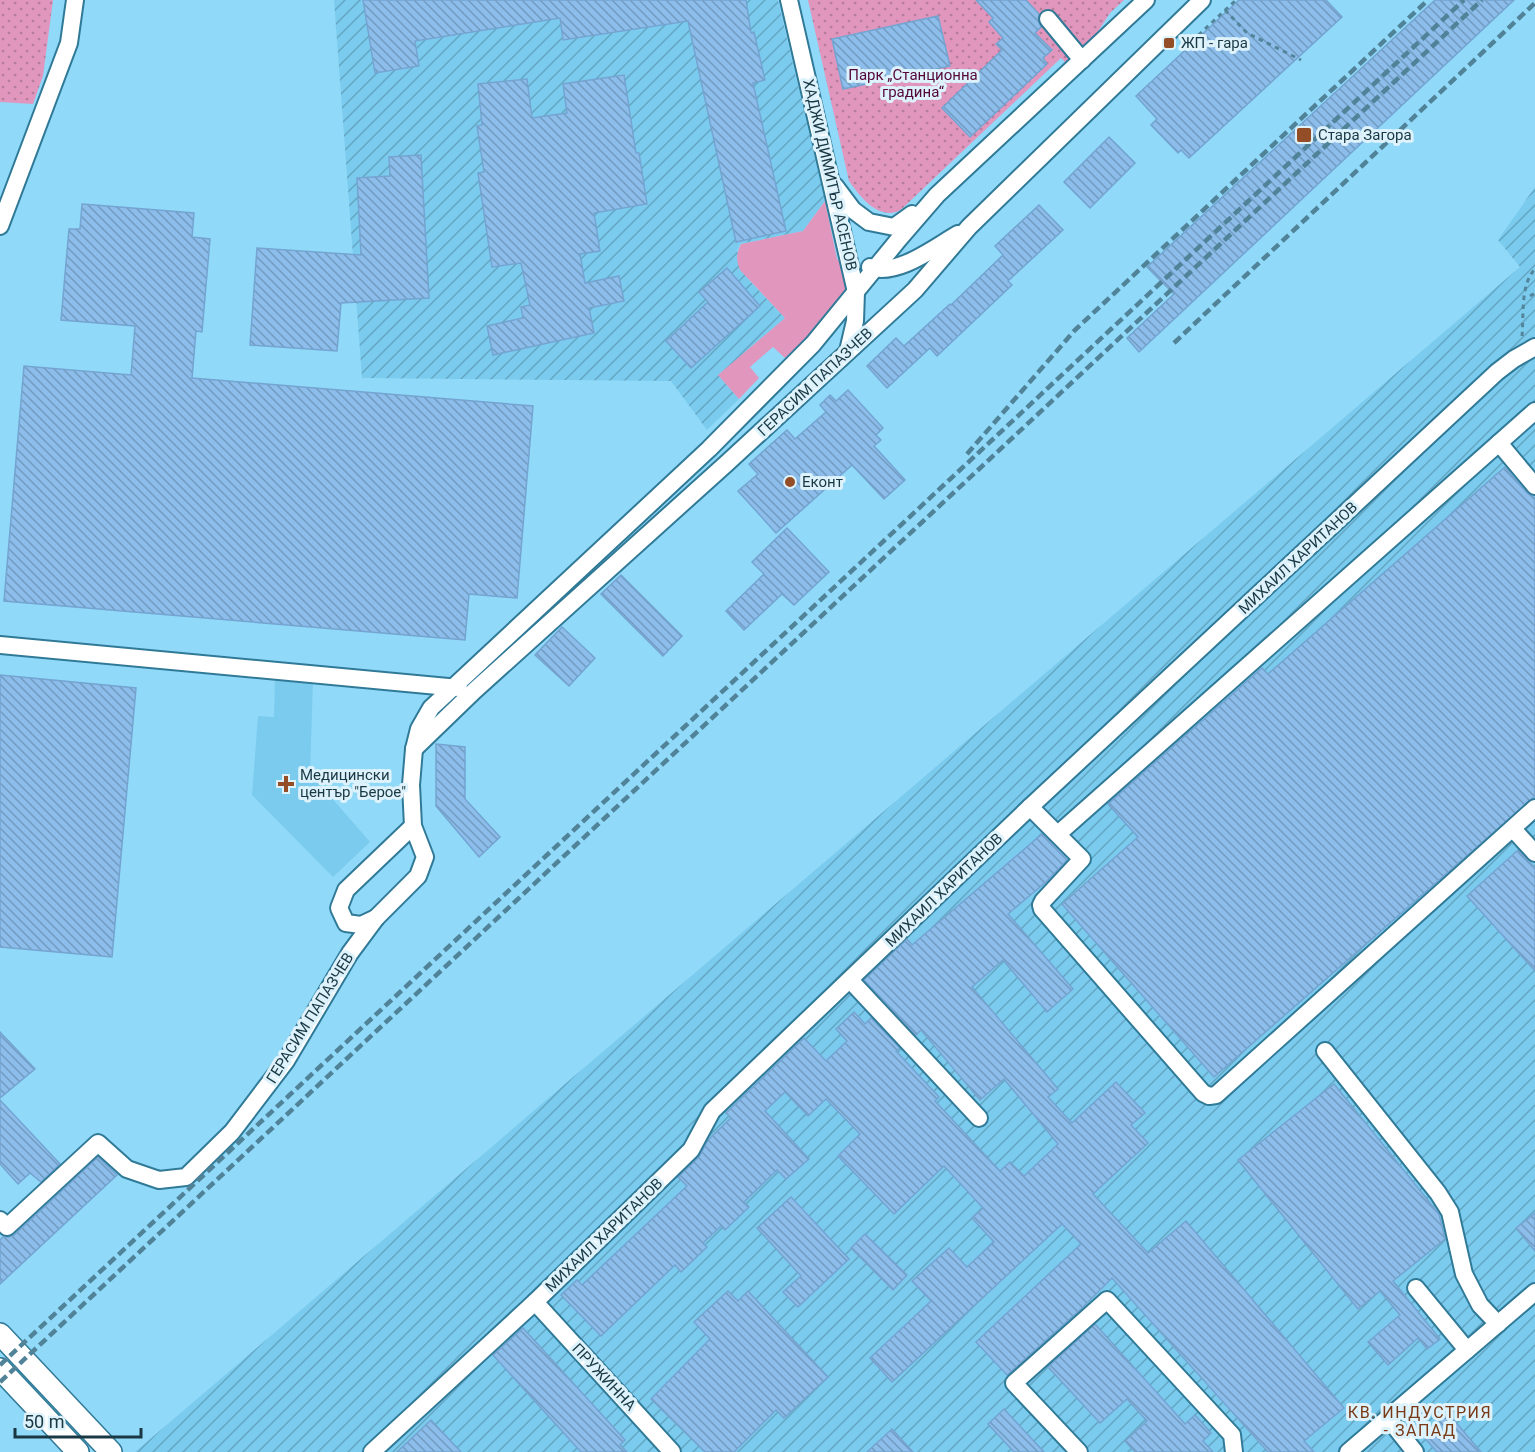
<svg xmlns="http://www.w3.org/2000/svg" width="1535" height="1452" font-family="Roboto,sans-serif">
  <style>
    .built { fill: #7bcbee }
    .industrial { fill: url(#industrial-furrows) }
    .green { fill: #e197bd }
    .park { fill: url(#park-dots) }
    .building { fill: url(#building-back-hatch); stroke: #74a4d1; stroke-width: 1.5 }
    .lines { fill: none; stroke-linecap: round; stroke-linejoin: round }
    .minor-casing { stroke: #307a97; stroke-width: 20 }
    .major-casing { stroke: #307a97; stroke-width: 24 }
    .path { stroke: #52859a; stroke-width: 3; stroke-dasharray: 4.5 4.5; stroke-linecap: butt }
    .minor { stroke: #fff; stroke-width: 16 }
    .major { stroke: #fff; stroke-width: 21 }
    .rail { stroke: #508298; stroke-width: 4.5; stroke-dasharray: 9 4.5; stroke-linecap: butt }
    .poi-dot { fill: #944e27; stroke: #ddf2fb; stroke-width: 2 }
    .labels { text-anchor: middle; stroke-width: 6; stroke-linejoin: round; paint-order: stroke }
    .poi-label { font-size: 15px; fill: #193844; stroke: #ddf2fb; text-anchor: start }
    .park-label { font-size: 15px; fill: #550739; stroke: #ddf2fb }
    .street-label { font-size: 15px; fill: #193844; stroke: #ddf2fb }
    .neighbourhood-label { font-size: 16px; letter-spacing: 1.5px; fill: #783914; stroke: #ddf2fb }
  </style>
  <defs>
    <pattern id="industrial-furrows" width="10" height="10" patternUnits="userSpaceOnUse" patternTransform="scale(1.5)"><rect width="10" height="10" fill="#7bcbee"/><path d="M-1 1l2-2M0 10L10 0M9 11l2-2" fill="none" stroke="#64a6c2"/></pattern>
    <pattern id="park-dots" width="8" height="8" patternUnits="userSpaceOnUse" patternTransform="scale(1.5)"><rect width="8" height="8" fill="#e197bd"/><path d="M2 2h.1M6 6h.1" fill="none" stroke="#b67c9b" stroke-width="1.8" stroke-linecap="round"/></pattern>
    <pattern id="building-back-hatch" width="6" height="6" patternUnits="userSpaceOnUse" patternTransform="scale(1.5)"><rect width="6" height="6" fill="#8cbdeb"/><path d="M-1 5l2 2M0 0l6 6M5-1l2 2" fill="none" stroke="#729bc0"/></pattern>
  </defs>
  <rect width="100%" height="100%" fill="#90d9f9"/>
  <path class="built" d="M275,678l38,3 -3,92 60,69 -37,35 -81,-82 6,-79 16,1z"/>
  <g class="industrial">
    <path d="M334,0h444l47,201 -22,30 -63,13 -3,7 12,29 36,38 -66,57 20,24 -32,31 -36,-49 -309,-3z"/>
    <path d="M1535,187v1265h-1400l1385,-1185 -22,-27z"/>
  </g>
  <path class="green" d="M825,201l12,58 11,11v18l-8,18 -55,52 -12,-11 -23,20 9,11 -20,21 -21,-24 67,-57 -45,-48c-4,-10 -4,-16 1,-26l62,-13z"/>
  <g class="park">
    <path d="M0,0h53l-10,76 -10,28 -33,-2z"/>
    <path d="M808,0h316l-14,13 -15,23 -29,27 -5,-5 -153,145c-3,3 -8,8 -12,9 -20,6 -37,-17 -47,-31z"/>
  </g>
  <g class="building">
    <path d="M363,0h383l5,33 3,-1 11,48 -12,3 33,148 -50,11 -48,-221 -125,19 -3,-22 -145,23 4,25 -44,7z"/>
    <path d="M976,0h50l13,14 -1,6 3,7 -6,6 17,17 -9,8 4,6 -77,73 -28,-29 60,-58 -6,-6 7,-6 -14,-16 4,-4z"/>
    <path d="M1239,0h87l16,17 -153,141 -8,-8 -3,3 -27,-28 6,-6 -21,-23z"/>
    <path d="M1435,0h79l-375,352 -12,-14 47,-44 -27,-27z"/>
    <path d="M938,16l12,50 -107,23 -11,-50z"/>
    <path d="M624,75l12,78h3l8,51 -53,9 6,38 -20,3 5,29 34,-7 5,25 -35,7 5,25 -101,22 -6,-29 36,-8 -2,-11 9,-2 -9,-42 -29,4 -14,-94 6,-1 -7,-46 5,-1 -4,-41 49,-5 5,39 35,-5 -4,-29z"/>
    <path d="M1109,137l26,26 -45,45 -26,-26z"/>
    <path d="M421,155l8,143 -88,5 -4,48 -87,-6 7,-97 104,7 -4,-77 33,-2 -1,-19z"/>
    <path d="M82,204l112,9 -2,24 18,2 -8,93 -6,-1 -4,47 341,28 -16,192 -48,-4 -4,46 -461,-39 20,-235 107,9 4,-49 -74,-6 8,-91h11z"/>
    <path d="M1039,205l24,25 -55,51 4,4 -75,71 -7,-8 -43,40 -20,-22 29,-28 8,8 46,-42 1,1 52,-50 -8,-9z"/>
    <path d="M727,268l33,38 -69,62 -25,-27 42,-39 -9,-10z"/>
    <path d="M848,390l35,38 -7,7 5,5 -7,6 31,34 -21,19 -32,-34 -76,68 -38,-42 20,-17 -9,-10 38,-34 8,9 31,-27 -6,-7 10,-10 6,6z"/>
    <path d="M1505,467l22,26 8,5v298l-321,281 -152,-173 76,-67 -30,-33 154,-136 6,6z"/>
    <path d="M787,528l42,44 -35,33 -12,-11 -38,36 -18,-19 38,-37 -12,-12z"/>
    <path d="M621,575l61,61 -19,20 -62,-62z"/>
    <path d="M562,627l33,31 -26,28 -34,-31z"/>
    <path d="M0,675l136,13 -24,269 -112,-10z"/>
    <path d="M436,744l29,3v52l35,38 -21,20 -43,-51z"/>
    <path d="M1042,834l25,26 -20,21 -39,33 65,75 -26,23 -44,-52 -31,27 86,102 -10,8 24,26 44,-41 29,31 -14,12 17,18 -55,51 55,59 38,-32 158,187 -40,33 10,11h-46l-156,-174 -31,31 -74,66 -31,-33 105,-98 -19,-20 -170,158 -22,-24 61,-57 -19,-20 37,-33 18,19 27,-25 -22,-24 11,-10 -39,-42 -50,48 -56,-58 22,-22 -34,-35 -18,17 -23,-24 -20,19 44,48 -23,20 -9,-9 -33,32 5,5 -24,23 -4,-4 -18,17 4,4 -26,25 -6,-7 -74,71 -40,-41 16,-15 5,5 105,-99 -9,-9 21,-20 9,-17 23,-22 -5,-5 78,-75 22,23 21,-20 -11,-12 18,-17 11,12 6,-6 29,30 -4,3 43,46 -4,4 65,70 10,-9 14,14 34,-32 -54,-65 -24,21 -59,-70 -5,5 -52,-55 43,-41 5,6z"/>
    <path d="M1518,850l17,18v103l-68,-75z"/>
    <path d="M0,1032l35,37 -35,29z"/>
    <path d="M1334,1084l105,130 6,25 -52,42 47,58 -13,10 -9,-11 -30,27 -20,-23 32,-27 -20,-24 -22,18 -120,-149z"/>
    <path d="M0,1100l60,64 -19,18 -11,-9 -12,11 -18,-20z"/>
    <path d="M98,1157l19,18 -117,109v-44l3,-3h6l5,-2z"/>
    <path d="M791,1197l58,62 -51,48 -15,-15 18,-16 -44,-48z"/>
    <path d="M1535,1213v38l-19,-23z"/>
    <path d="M865,1234l42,41 -14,15 -42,-42z"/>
    <path d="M728,1291l10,10 10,-10 80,86 -44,41 -8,-8 -42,42h-29l-54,-53 59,-60 -16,-17z"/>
    <path d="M1095,1324l90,100 10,-9 16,18 -8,8 10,11h-78l-10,-11 22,-20 -20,-22 -27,24 -52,-56z"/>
    <path d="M523,1328l102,112 -5,5 7,7h-46l-88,-97z"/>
    <path d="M1004,1409l40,43h-30l-26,-28z"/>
    <path d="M1448,1413l33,39h-44l-15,-17z"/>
    <path d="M431,1420l30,32h-64z"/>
    <path d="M892,1429l21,23h-46z"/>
  </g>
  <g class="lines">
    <defs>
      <g id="minor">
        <path d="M789,0l67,292 -1,29 -7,30"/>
        <path d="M1048,19l34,41"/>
        <path d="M835,186l18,24 16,12 25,5 18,-13"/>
        <path d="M0,226l69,-183 6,-43"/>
        <path d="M870,267c27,10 65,-20 88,-33"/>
        <path d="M1499,443l36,43"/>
        <path d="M0,645l459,43"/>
        <path d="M414,749l60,-58 253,-228 188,-173 54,-63 233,-227"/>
        <path d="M1030,807l52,52 -39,42 -2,4 1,4 161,184 6,3 7,-1 319,-287"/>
        <path d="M1513,829l22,24"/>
        <path d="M1058,834l477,-423"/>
        <path d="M376,918l-15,7 -15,-2 -7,-15 7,-18 67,-64"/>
        <path d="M850,980l129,138"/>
        <path d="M1325,1051l113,142 12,19 14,62 16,31 18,19"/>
        <path d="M0,1220l7,7 91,-84 29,26 32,11 27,-3 46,-45 54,-71 64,-108 26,-35 42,-42 7,-19 -12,-31 -2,-41 3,-36 5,-20 12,-21 278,-259 104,-105 86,-105 38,-44 209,-195"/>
        <path d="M1416,1288l51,62"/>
        <path d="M535,1302l137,150"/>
        <path d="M1388,1418l27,34"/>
        <path d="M372,1452l163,-150 156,-152 21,-39 318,-304 467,-435 17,-13 21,-12"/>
        <path d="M1079,1452l-65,-69 93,-83 125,135 2,17"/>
        <path d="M1348,1452l187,-160"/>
      </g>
      <g id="major">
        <path d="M0,1334l111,118"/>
        <path d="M0,1369l78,83"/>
      </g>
    </defs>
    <use href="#minor" class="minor-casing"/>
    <use href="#major" class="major-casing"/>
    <g class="path">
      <path d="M1225,10l22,23 54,27"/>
      <path d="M1186,36l5,6 45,-42"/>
      <path d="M1530,296l5,-3"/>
      <path d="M1522,336c2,-21 -2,-51 13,-67"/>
    </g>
    <use href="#minor" class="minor"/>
    <use href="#major" class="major"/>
    <g class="rail">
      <path d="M1174,343l361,-340"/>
      <path d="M967,454l108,-124 353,-330"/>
      <path d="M0,1365l1464,-1365"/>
      <path d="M0,1382l1482,-1382"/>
    </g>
  </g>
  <g class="poi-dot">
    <rect x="1163" y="37" width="12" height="12" rx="3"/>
    <rect x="1296" y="127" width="16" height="16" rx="3"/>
    <circle cx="790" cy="482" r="6"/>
    <path d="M283 775h6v6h6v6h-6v6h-6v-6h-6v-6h6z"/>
  </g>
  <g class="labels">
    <g class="poi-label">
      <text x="1181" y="48">ЖП - гара</text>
      <text x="1318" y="140">Стара Загора</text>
      <text x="802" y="487">Еконт</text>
      <text x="300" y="780">Медицински<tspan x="300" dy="17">център "Берое"</tspan></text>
    </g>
    <g class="park-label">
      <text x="913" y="80">Парк „Станционна<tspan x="913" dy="17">градина“</tspan></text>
    </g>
    <g class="street-label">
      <text transform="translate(830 175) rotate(77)" y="5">ХАДЖИ ДИМИТЪР АСЕНОВ</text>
      <text transform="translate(815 382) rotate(-43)" y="5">ГЕРАСИМ ПАПАЗЧЕВ</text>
      <text transform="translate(1298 558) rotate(-43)" y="5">МИХАИЛ ХАРИТАНОВ</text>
      <text transform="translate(944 890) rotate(-44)" y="5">МИХАИЛ ХАРИТАНОВ</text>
      <text transform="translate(310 1018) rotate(-58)" y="5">ГЕРАСИМ ПАПАЗЧЕВ</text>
      <text transform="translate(604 1235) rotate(-44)" y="5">МИХАИЛ ХАРИТАНОВ</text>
      <text transform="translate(604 1377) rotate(47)" y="5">ПРУЖИННА</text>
    </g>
    <g class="neighbourhood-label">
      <text x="1420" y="1418">КВ. ИНДУСТРИЯ<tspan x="1420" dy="18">- ЗАПАД</tspan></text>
    </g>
  </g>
  <path d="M15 1428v9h126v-9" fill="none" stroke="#193844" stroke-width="3"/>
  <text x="24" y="1428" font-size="18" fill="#193844" stroke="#ddf2fb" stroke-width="4.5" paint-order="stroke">50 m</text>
</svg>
